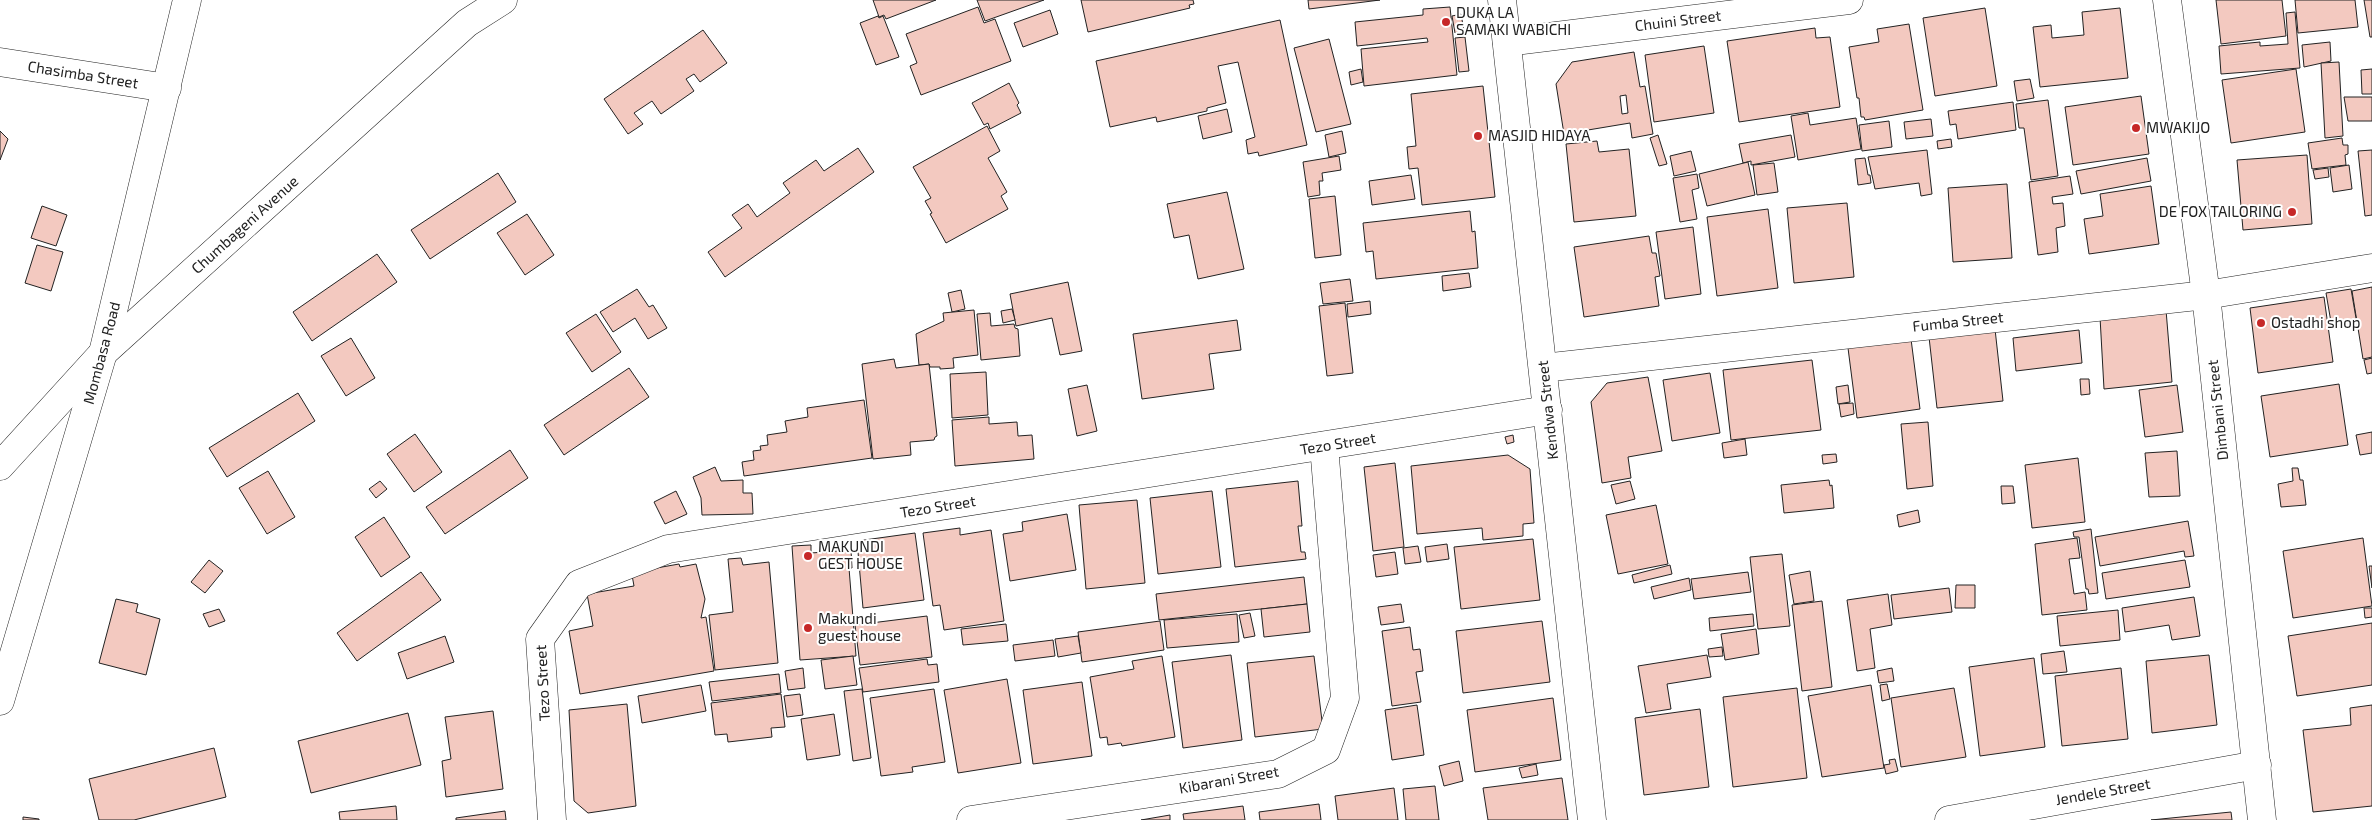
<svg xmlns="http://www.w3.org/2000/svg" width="2372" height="820" font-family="'Exo 2',sans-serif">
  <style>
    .building { fill: #f3c9c0; stroke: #222; fill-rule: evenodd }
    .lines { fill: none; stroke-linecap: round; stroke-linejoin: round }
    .minor-casing { stroke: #222; stroke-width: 29 }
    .highway-casing { stroke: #222; stroke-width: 29 }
    .minor { stroke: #fff; stroke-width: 28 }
    .highway { stroke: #fff; stroke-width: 28 }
    .poi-dot { fill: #c62828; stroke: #fff; stroke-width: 2 }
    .labels { text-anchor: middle; stroke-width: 4; stroke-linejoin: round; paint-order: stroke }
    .poi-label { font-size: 15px; fill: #222; stroke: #fff; text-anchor: start }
    .street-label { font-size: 15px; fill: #222; stroke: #fff }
  </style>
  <rect width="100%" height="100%" fill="#fff"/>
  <g class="building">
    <path d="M873,0h63l-50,19 -2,-4 -5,2z"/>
    <path d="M977,0h67l-59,21z"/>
    <path d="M1081,0h112l1,4 -5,1 1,3 -102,24z"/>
    <path d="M1308,0h72l-71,9z"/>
    <path d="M2216,0h66l4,36 -65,8z"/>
    <path d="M2295,0h60l3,27 -60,6z"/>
    <path d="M2364,0h8v37h-2z"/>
    <path d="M978,7l6,16 11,-4 16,42 -90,34 -11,-29 7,-3 -11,-29z"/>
    <path d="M1450,7l7,68 -93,11 -3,-37 67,-7 -1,-4 -70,8 -2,-24 68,-7v-6z"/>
    <path d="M1985,8l12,78 -62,10 -12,-78z"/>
    <path d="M2120,8l8,70 -88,9 -7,-60 18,-2 1,13 32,-3 -2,-23z"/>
    <path d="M1050,10l8,24 -35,13 -9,-24z"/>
    <path d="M2295,12l5,56 -79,6 -2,-28 41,-4v4l28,-2 -2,-31z"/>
    <path d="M1461,14l3,17 -9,2 -3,-17z"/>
    <path d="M878,16l1,2 4,-2 16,41 -23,8 -16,-42z"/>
    <path d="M1280,20l27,125 -48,11 -1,-4 -10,2 -2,-14 9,-3 -17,-75 -20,4 8,37 -19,5v3l-50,11 -1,-5 -46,10 -14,-66z"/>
    <path d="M1909,24l14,86 -58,10 -1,-3h-3l-2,-19h-2l-8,-51 30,-5 -2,-13z"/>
    <path d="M1815,28l1,10 14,-1 10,70 -101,15 -12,-81z"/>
    <path d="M703,30l24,33 -27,19 -6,-8 -8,5 8,12 -33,23 -9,-13 -18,12 9,11 -15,10 -24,-35z"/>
    <path d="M1465,37l4,34 -10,1 -4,-34z"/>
    <path d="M1329,39l22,85 -35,8 -22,-84z"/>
    <path d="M2330,42l1,19 -27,6 -2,-22z"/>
    <path d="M1704,46l10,67 -60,9 -9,-67z"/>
    <path d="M1634,52l6,35 5,-1 8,48 -21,4 -2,-15 -66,11 -8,-50 16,-22zM1626,95l2,18 -6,1 -2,-18z"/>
    <path d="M2339,62l4,74 -18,2 -4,-75z"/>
    <path d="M1361,69l2,13 -12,3 -2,-13z"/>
    <path d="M2296,69l9,63 -74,11 -9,-63z"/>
    <path d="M2372,69v25h-10l-1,-24z"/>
    <path d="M2030,79l4,19 -17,3 -3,-20z"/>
    <path d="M1009,83l10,20 -2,2 4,8 -31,16 -2,-6 -4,2 -12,-22z"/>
    <path d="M1483,86l12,111 -73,8 -4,-37 -9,1 -2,-22 9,-1 -5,-52z"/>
    <path d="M2141,96l8,58 -76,11 -8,-58z"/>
    <path d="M2344,97h28v24h-24z"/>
    <path d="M2048,100l10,76 -27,4 -7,-52h-5l-3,-24z"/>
    <path d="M2013,102l3,28 -58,9 -2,-15 -6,1 -2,-14z"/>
    <path d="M1227,109l5,23 -29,7 -5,-23z"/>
    <path d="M1808,113l2,12 46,-7 5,31 -63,11 -7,-44z"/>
    <path d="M1931,119l2,17 -27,3 -2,-17z"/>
    <path d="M1889,121l3,26 -30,4 -3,-26z"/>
    <path d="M987,126l13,25 -12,7 19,34 -6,4 7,13 -62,34 -16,-29 2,-1 -7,-12 6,-3 -18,-31z"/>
    <path d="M0,131l8,8 -8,21z"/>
    <path d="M1342,131l4,22 -17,4 -4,-22z"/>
    <path d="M1658,135l9,29 -8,2 -9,-28z"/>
    <path d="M1791,135l4,22 -44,8v-4l-8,2 -4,-19z"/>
    <path d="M2342,138l1,7h5v9l-3,1 1,10 -34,4 -4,-26z"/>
    <path d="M1951,139l1,8 -14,2 -1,-8z"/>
    <path d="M1597,141l2,11 30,-3 7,67 -62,6 -8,-78z"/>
    <path d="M858,148l16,24 -149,105 -17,-25 34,-24 -10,-13 16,-11 9,13 33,-24 -7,-10 33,-23 8,11z"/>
    <path d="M1927,150l5,44 -11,2 -2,-13 -44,6 -7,-32z"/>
    <path d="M2372,150v65l-7,1 -7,-65z"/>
    <path d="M1691,151l5,20 -22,5 -4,-20z"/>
    <path d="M2307,155l5,69 -69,6 -6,-70z"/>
    <path d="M1339,156l2,14 -19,3 1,8h-4l1,14 -12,2 -5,-35z"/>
    <path d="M1865,158l3,17h2l1,8 -13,2 -3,-26z"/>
    <path d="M2147,158l4,23 -70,13 -5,-23z"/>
    <path d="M1748,162l7,33 -48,11 -8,-32z"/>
    <path d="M1774,163l4,29 -21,3 -4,-30z"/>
    <path d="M2349,165l3,24 -19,3 -3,-24z"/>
    <path d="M2328,168l1,9 -14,2 -2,-9z"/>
    <path d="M498,173l18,29 -86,57 -19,-29z"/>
    <path d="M1697,174l2,14 -7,2 5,29 -17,3 -7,-44z"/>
    <path d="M1411,175l4,24 -43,6 -3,-24z"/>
    <path d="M2070,176l3,18 -21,3 1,7 10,-1 2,23 -9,2 2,24 -20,3 -9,-73z"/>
    <path d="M2007,184l5,74 -59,4 -5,-74z"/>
    <path d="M2151,186l8,58 -70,10 -5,-35 19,-3 -3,-22z"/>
    <path d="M1227,192l17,77 -46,10 -9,-44 -15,3 -7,-34z"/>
    <path d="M1335,196l6,59 -26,3 -6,-59z"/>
    <path d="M1847,203l7,74 -60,6 -7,-75z"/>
    <path d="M42,206l25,9 -11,31 -25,-8z"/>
    <path d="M1768,209l10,79 -61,8 -10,-79z"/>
    <path d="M1470,211l2,21 3,-1 3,37 -102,11 -3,-28 -7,1 -3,-29z"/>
    <path d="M527,214l27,41 -29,20 -28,-42z"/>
    <path d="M1693,227l8,67 -36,5 -9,-67z"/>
    <path d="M1649,236l3,17h4l4,23 -5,1 4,29 -75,11 -10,-70z"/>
    <path d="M37,245l26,7 -12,39 -26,-8z"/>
    <path d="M377,254l20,28 -85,59 -19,-29z"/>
    <path d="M1469,273l2,14 -28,4 -1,-15z"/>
    <path d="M1350,279l3,22 -30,3 -3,-21z"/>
    <path d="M1068,282l14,69 -22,4 -8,-37 -36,8 -6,-32z"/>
    <path d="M2372,287v70l-9,2 -11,-68z"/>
    <path d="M637,289l12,18 4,-2 14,23 -19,11 -13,-21 -22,14 -13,-20z"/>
    <path d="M2351,289l6,35 -25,4 -6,-35z"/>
    <path d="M961,290l4,19 -13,3 -4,-19z"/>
    <path d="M2324,297l9,65 -75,11 -8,-65z"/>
    <path d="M1370,301l1,13 -23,3 -1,-13z"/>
    <path d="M1345,303l8,70 -26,3 -8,-70z"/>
    <path d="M1012,309l3,11 -12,3 -2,-12z"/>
    <path d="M974,310l4,45 -25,3 1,10 -14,1v-2h-10l-1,-3 -10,1 -3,-31 28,-13 -1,-8z"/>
    <path d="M2166,310l6,72 -68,7 -4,-72z"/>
    <path d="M990,313l1,13 23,-2 1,4 3,1 2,27 -39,4 -4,-46z"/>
    <path d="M596,314l25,38 -29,20 -26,-39z"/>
    <path d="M1237,320l4,30 -32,4 5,35 -72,10 -9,-65z"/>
    <path d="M1995,329l8,72 -66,7 -8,-71z"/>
    <path d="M2079,330l3,33 -66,8 -3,-33z"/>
    <path d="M351,338l24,40 -29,18 -25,-40z"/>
    <path d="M1911,339l9,70 -63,9 -9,-70z"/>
    <path d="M2372,358v15l-5,1 -3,-14z"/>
    <path d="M894,359l2,9 33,-4 8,72 -2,1 -1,3 -24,2 1,13 -38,4 -11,-95z"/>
    <path d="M1812,360l9,70 -90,10 -8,-70z"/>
    <path d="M629,368l20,29 -85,58 -20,-30z"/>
    <path d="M986,372l2,43 -36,3 -2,-44z"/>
    <path d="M1710,373l10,60 -48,8 -9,-61z"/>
    <path d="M1648,377l14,74 -34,6 3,21 -29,5 -11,-81 16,-19z"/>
    <path d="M2080,379h9l1,15 -9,1z"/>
    <path d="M2339,384l9,61 -78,12 -9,-61z"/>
    <path d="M1087,385l10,46 -20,5 -9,-47z"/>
    <path d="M1848,385l2,17 -12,2 -2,-17z"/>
    <path d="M2177,385l6,47 -38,5 -6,-47z"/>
    <path d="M298,393l17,28 -88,56 -18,-29z"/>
    <path d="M864,400l8,58 -128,18 -2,-14 12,-2 -1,-9 8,-1 -1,-4 8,-1 -1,-10 20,-3 -2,-11 23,-4 -1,-9z"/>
    <path d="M1853,403l1,11 -13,3 -2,-13z"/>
    <path d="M989,417v7l28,-2 1,14 14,-1 2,24 -79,7 -3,-46z"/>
    <path d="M1928,422l5,64 -26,3 -6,-65z"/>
    <path d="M2372,432v21l-12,2 -4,-20z"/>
    <path d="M415,434l27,38 -28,20 -27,-38z"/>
    <path d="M1513,435l1,7 -7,2 -2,-7z"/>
    <path d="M1745,439l2,16 -23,3 -2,-15z"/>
    <path d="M510,450l18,28 -83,56 -19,-27z"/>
    <path d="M2177,451l3,45 -31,1 -4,-44z"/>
    <path d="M1836,454l1,8 -14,2 -1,-9z"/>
    <path d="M1508,455l22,14 4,54 -11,1v12l-40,4 -1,-12 -65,6 -6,-68z"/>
    <path d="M2078,458l7,64 -53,6 -7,-63z"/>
    <path d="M1395,463l9,84 -31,4 -9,-84z"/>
    <path d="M715,467l6,14 22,-1v13h9l1,21 -51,1 -1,-17 -8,-21z"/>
    <path d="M2292,468h6l2,12h3l3,25 -25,2 -3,-23 15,-3z"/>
    <path d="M268,471l27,46 -28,17 -28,-46z"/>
    <path d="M1829,480l1,6 2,-1 2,23 -50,5 -3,-28z"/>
    <path d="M380,481l7,8 -11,9 -7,-9z"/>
    <path d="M1298,481l4,45h-4l3,26h4l1,7 -71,8 -9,-78z"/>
    <path d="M1630,481l5,18 -19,5 -5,-19z"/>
    <path d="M2001,486h12l2,17 -13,1z"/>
    <path d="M676,491l11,23 -22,10 -11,-22z"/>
    <path d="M1212,491l9,76 -63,7 -8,-76z"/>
    <path d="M1137,500l8,83 -59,6 -7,-84z"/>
    <path d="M1656,505l12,59 -50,10 -12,-59z"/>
    <path d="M1918,510l2,12 -21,5 -2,-12z"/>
    <path d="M1067,514l9,56 -66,11 -7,-47 20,-3 -1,-9z"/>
    <path d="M384,517l26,40 -29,20 -26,-40z"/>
    <path d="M2188,521l6,35 -9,1 -1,-6 -84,15 -5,-29z"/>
    <path d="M960,528v7l31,-5 13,91 -60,9 -4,-25 -7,1 -10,-73z"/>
    <path d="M2091,529l7,64 -9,1 -1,-5h-2l-7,-52h-5l-1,-5z"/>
    <path d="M915,533l9,67 -61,8 -6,-67z"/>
    <path d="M2077,538l3,20 -11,1 5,35 11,-2 2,18 -45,5 -7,-71z"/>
    <path d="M2363,538l9,68 -79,12 -10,-67z"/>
    <path d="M1533,539l7,61 -79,9 -7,-62z"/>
    <path d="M1447,544l2,15 -22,3 -2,-15z"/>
    <path d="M811,545v8l40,-3 1,18h-3l7,88 -56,4 -8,-114z"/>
    <path d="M1418,546l3,16 -16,2 -2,-16z"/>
    <path d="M1395,552l3,22 -22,3 -3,-22z"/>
    <path d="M1782,554l8,72 -32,3 -8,-72z"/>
    <path d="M741,558l2,7 26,-3 9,101 -63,7 -6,-55 24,-3 -5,-53z"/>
    <path d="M209,560l14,11 -18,22 -14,-11z"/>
    <path d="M2185,560l5,27 -84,12 -4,-26z"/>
    <path d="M679,564l1,3 16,-3 9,35 -4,19 5,-1 8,54 -134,23 -11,-63 24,-5 -6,-32 47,-8 -2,-11 2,-3z"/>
    <path d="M1670,565l2,9 -38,9 -2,-8z"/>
    <path d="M2369,566h3v22z"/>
    <path d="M1810,571l4,30 -20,3 -5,-29z"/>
    <path d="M421,572l20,28 -84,61 -20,-28z"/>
    <path d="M1748,572l3,20 -57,7 -3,-20z"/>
    <path d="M1304,577l3,27 -148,16 -3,-26z"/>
    <path d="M1689,578l2,12 -37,9 -3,-12z"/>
    <path d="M1956,585h19v23h-20z"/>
    <path d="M1949,588l3,24 -58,7 -3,-24z"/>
    <path d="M1888,594l4,31 -22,4 5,39 -18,3 -10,-71z"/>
    <path d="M2194,597l6,39 -28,4 -3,-15 -44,7 -3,-24z"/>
    <path d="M116,599l22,5 -2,8 24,7 -14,56 -47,-12z"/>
    <path d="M1822,601l10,86 -30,4 -10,-86z"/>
    <path d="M1307,604l3,28 -46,5 -3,-28z"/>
    <path d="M1401,604l3,18 -23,3 -3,-18z"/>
    <path d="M2364,608h8v9l-7,1z"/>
    <path d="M219,609l6,12 -16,6 -6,-13z"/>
    <path d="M2118,610l2,30 -60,6 -3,-30z"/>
    <path d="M1250,613l5,23 -11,2 -5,-23z"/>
    <path d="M1237,614l2,28 -72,6 -3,-28z"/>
    <path d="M1753,614l1,12 -44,5 -1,-13z"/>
    <path d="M927,616l5,41 -72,8 -5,-40z"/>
    <path d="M1160,621l4,29 -82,12 -4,-30z"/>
    <path d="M1542,621l8,61 -87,11 -7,-62z"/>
    <path d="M2372,623v62l-75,11 -9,-60z"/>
    <path d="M1006,624l2,17 -45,4 -2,-16z"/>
    <path d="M1410,627l3,23 7,-1 3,22 -7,1 5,30 -29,4 -10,-75z"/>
    <path d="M1756,629l3,25 -34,6 -4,-26z"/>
    <path d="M445,636l9,26 -47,17 -9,-26z"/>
    <path d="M1078,636l3,17 -23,4 -3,-18z"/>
    <path d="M1053,640l2,16 -40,5 -2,-16z"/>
    <path d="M1722,647l1,9 -14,1 -1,-8z"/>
    <path d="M2064,651l3,21 -24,2 -2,-20z"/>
    <path d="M1231,655l11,85 -59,8 -11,-86z"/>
    <path d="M1707,655l4,22 -44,7 4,25 -25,4 -8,-47z"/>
    <path d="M2209,655l8,70 -65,8 -6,-72z"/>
    <path d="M853,656l4,29 -32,4 -4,-29z"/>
    <path d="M1162,656l13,81 -53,9 -1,-3 -13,2 -1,-8 -7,1 -10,-61 44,-8 -2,-8z"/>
    <path d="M1314,656l9,73 -68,8 -8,-74z"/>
    <path d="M2034,658l11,89 -65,9 -11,-89z"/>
    <path d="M927,659l1,6 9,-1 2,18 -76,10 -4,-24z"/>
    <path d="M803,668l2,20 -17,2 -3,-19z"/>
    <path d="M1892,668l2,13 -15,2 -2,-12z"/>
    <path d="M2121,668l7,71 -66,7 -7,-70z"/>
    <path d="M779,674l2,19 -69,8 -3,-19z"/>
    <path d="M1007,679l14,84 -63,10 -14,-83z"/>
    <path d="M1082,682l10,74 -59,8 -10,-74z"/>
    <path d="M1887,684l3,15 -8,2 -2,-16z"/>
    <path d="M701,685l5,26 -64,12 -4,-27z"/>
    <path d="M1871,685l13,83 -62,9 -14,-81z"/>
    <path d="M1797,688l10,90 -74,9 -10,-90z"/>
    <path d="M1954,688l12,69 -65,10 -10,-69z"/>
    <path d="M862,689l9,69 -18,3 -9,-70z"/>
    <path d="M934,689l11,73 -33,5 1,5 -32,4 -11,-78z"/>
    <path d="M781,694l4,33 -14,1 1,9 -44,5 -1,-8 -12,1 -4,-32z"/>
    <path d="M800,694l3,21 -16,2 -3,-21z"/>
    <path d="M1553,698l8,62 -86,12 -8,-62z"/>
    <path d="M627,704l9,102 -48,7 -14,-12 -5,-91z"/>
    <path d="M1417,705l7,50 -32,5 -7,-50z"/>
    <path d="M2372,705v101l-59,6 -10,-82 48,-5 -1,-17z"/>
    <path d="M1700,709l9,78 -65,8 -9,-77z"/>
    <path d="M493,711l10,78 -57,8 -4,-36 9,-2 -6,-42z"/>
    <path d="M408,713l13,52 -110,28 -13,-52z"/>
    <path d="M834,714l6,41 -33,5 -6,-41z"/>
    <path d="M214,748l12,49 -92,23h-35l-10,-41z"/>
    <path d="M1895,759l3,12 -12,3 -2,-9 6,-1 -1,-4z"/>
    <path d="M1459,761l4,20 -19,5 -5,-20z"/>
    <path d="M1536,764l2,11 -16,3 -3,-10z"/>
    <path d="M1562,778l6,42h-80l-5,-32z"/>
    <path d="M1435,786l4,34h-33l-3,-31z"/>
    <path d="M1394,788l4,32h-60l-3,-24z"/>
    <path d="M1319,804l2,16h-61l-1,-8z"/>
    <path d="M396,806l1,14h-57l-1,-8z"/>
    <path d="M1243,806l2,14h-61l-1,-6z"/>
    <path d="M505,811l1,9h-50v-2z"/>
    <path d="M2231,812l1,8h-81z"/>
    <path d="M1170,815v5h-29z"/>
    <path d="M23,817l16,2v1h-16z"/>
  </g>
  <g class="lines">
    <defs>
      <g id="minor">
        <path d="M1502,0l90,820"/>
        <path d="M2167,0l39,295 56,525"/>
        <path d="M1507,42l342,-42"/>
        <path d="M0,62l167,26"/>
        <path d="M1543,368l663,-73 166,-27"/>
        <path d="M0,466l103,-113 364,-330 36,-23"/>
        <path d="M552,820l-12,-181 39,-55 89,-35 880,-139"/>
        <path d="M971,820l307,-46 48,-24 19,-52 -21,-252"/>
        <path d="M1949,820l308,-55"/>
      </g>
      <path id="highway" d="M0,701l103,-348 84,-353"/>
    </defs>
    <use href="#minor" class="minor-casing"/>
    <use href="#highway" class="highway-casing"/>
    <use href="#minor" class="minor"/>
    <use href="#highway" class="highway"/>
  </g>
  <g class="poi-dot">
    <circle cx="1446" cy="22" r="5"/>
    <circle cx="2136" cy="128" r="5"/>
    <circle cx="1478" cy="136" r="5"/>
    <circle cx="2292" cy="212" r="5"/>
    <circle cx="2261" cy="323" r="5"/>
    <circle cx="808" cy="556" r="5"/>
    <circle cx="808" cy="628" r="5"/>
  </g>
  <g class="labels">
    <g class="poi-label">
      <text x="1456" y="18">DUKA LA<tspan x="1456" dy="17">SAMAKI WABICHI</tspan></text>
      <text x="2146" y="133">MWAKIJO</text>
      <text x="1488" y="141">MASJID HIDAYA</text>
      <text x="2282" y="217" text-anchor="end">DE FOX TAILORING</text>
      <text x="2271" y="328">Ostadhi shop</text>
      <text x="818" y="552">MAKUNDI<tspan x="818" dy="17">GEST HOUSE</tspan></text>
      <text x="818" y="624">Makundi<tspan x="818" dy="17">guest house</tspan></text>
    </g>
    <g class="street-label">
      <text transform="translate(1678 21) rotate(-7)" y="5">Chuini Street</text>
      <text transform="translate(83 75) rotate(9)" y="5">Chasimba Street</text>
      <text transform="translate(245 225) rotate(-42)" y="5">Chumbageni Avenue</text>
      <text transform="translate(1958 322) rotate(-6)" y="5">Fumba Street</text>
      <text transform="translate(102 353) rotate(-75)" y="5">Mombasa Road</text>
      <text transform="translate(1548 410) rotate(-96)" y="5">Kendwa Street</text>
      <text transform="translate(2218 410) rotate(-96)" y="5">Dimbani Street</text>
      <text transform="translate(1338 444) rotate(-9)" y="5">Tezo Street</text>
      <text transform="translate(938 507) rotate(-9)" y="5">Tezo Street</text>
      <text transform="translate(543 683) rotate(-93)" y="5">Tezo Street</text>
      <text transform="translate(1229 780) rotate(-10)" y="5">Kibarani Street</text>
      <text transform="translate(2103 792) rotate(-10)" y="5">Jendele Street</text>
    </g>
  </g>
</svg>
